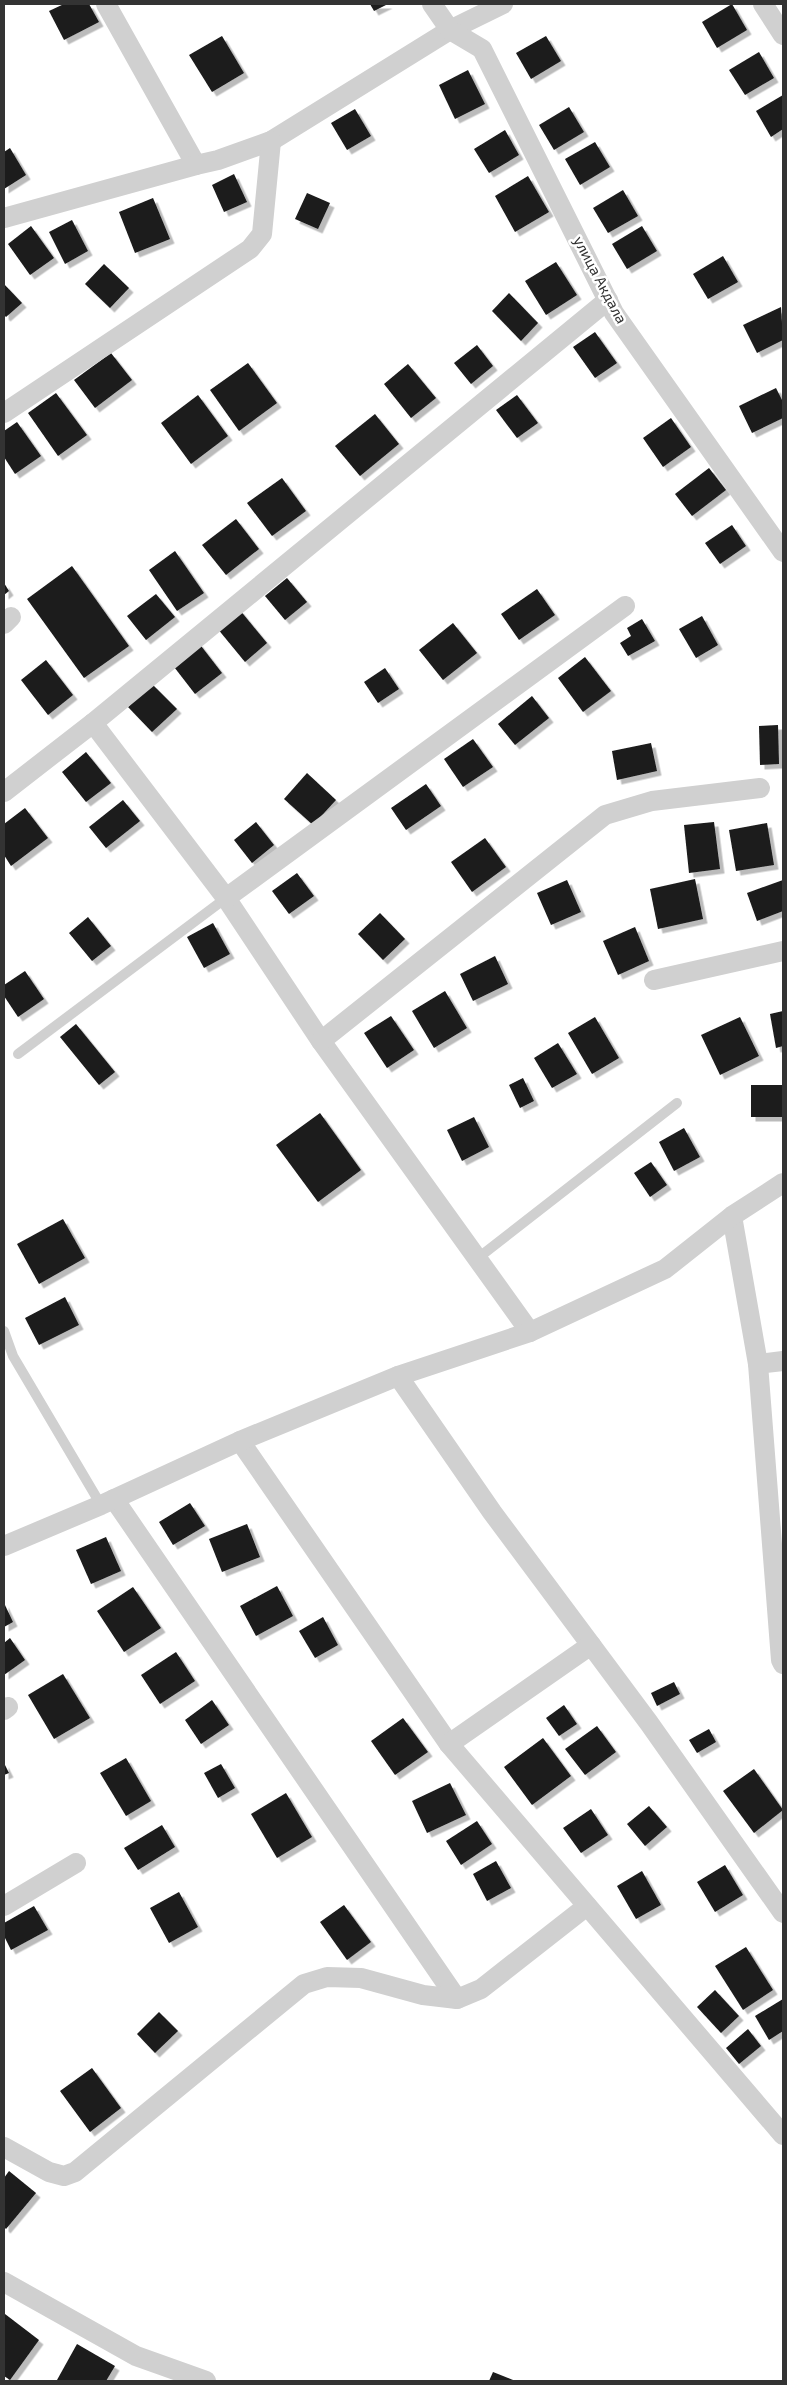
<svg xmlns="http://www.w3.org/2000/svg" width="787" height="2385" font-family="'Exo 2',sans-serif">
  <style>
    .building { fill: #1a1a1a; filter: url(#shadow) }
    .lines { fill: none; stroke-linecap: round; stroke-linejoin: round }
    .lane { stroke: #d0d0d0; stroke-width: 10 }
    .street { stroke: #d0d0d0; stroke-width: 20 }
    .labels { text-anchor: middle; stroke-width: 5; stroke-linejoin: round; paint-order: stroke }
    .street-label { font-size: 15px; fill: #333; stroke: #fff }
  </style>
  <defs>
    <filter id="shadow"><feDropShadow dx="4.5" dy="4.5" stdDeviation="0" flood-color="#0004"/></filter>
  </defs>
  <rect width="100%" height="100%" fill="#fff"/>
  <g class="building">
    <path d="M64,4h25l10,18 -35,18 -15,-29z"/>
    <path d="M370,4h18l-14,7z"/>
    <path d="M732,4l15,26 -30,18 -15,-26z"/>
    <path d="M222,36l22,37 -32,19 -23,-37z"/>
    <path d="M546,36l15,25 -30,18 -15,-26z"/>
    <path d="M759,52l15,26 -29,17 -16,-25z"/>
    <path d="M468,70l17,34 -30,15 -16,-34z"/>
    <path d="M783,95v34l-12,8 -15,-26z"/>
    <path d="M569,107l15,25 -30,18 -15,-25z"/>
    <path d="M355,109l16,27 -24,14 -16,-27z"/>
    <path d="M505,130l14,25 -30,18 -15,-24z"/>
    <path d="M595,142l15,25 -30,18 -15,-26z"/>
    <path d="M10,148l16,27 -22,14v-37z"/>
    <path d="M234,174l13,28 -23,10 -12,-27z"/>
    <path d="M528,176l21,36 -34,20 -20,-36z"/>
    <path d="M623,190l15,26 -30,17 -15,-25z"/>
    <path d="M307,193l23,10 -12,26 -23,-10z"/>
    <path d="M153,198l17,41 -35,14 -16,-41z"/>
    <path d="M72,220l16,31 -23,13 -16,-32z"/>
    <path d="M31,226l23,32 -24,17 -22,-31z"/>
    <path d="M642,226l15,25 -30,18 -15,-25z"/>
    <path d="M723,256l15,26 -30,17 -15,-25z"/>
    <path d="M556,262l21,33 -31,20 -21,-34z"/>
    <path d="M104,264l25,24 -19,20 -25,-24z"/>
    <path d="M4,284l18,19 -16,14 -2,-2z"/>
    <path d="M509,293l29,30 -17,18 -29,-30z"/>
    <path d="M781,307l2,33 -26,13 -14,-28z"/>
    <path d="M595,332l22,31 -22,15 -22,-31z"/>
    <path d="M477,345l16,21 -22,18 -17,-21z"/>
    <path d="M111,353l21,27 -37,28 -21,-28z"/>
    <path d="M248,363l29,40 -38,28 -29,-41z"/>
    <path d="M408,364l28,34 -25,20 -27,-34z"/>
    <path d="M776,388l7,14v16l-31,15 -13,-27z"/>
    <path d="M56,393l31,42 -29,21 -30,-43z"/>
    <path d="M198,395l30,41 -37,28 -30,-41z"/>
    <path d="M517,395l21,28 -21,15 -21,-28z"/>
    <path d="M375,414l24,30 -39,32 -25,-30z"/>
    <path d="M671,418l20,29 -28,20 -20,-29z"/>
    <path d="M17,422l24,34 -26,18 -11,-17v-26z"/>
    <path d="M709,468l17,22 -34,26 -17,-22z"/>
    <path d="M282,478l24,33 -34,25 -25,-33z"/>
    <path d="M236,519l23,30 -33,26 -24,-30z"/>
    <path d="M732,525l14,21 -26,18 -15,-21z"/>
    <path d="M175,551l29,42 -27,18 -28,-41z"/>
    <path d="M72,566l57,80 -45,32 -57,-79z"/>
    <path d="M287,578l20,24 -22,18 -20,-24z"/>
    <path d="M4,583l5,8 -5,4z"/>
    <path d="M537,589l18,26 -36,25 -18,-26z"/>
    <path d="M156,594l19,23 -29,23 -19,-24z"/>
    <path d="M239,609l28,34 -22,19 -28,-34z"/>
    <path d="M702,616l16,29 -22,13 -17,-29z"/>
    <path d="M642,619l13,22 -27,15 -8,-13 11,-7 -4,-8z"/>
    <path d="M453,623l24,30 -34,27 -24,-30z"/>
    <path d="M198,642l24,31 -27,21 -24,-31z"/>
    <path d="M585,657l26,34 -28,21 -25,-34z"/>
    <path d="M46,660l27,35 -25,20 -27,-35z"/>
    <path d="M385,668l14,21 -21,14 -14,-21z"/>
    <path d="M152,684l25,25 -25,23 -24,-25z"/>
    <path d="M532,696l17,22 -34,27 -17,-21z"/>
    <path d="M778,725l1,39 -19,1 -1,-39z"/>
    <path d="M473,739l20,28 -30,20 -19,-28z"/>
    <path d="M651,743l6,28 -40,9 -5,-29z"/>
    <path d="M86,752l25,31 -25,19 -24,-30z"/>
    <path d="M307,773l29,27 -23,25 -29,-26z"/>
    <path d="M426,784l15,22 -35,24 -15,-22z"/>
    <path d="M123,800l17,21 -34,27 -17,-21z"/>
    <path d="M25,808l23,30 -37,28 -7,-11v-31z"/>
    <path d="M256,822l18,23 -22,18 -18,-23z"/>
    <path d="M714,822l6,47 -31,4 -5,-48z"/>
    <path d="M767,823l7,42 -38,6 -7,-41z"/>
    <path d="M485,838l21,29 -34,25 -21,-30z"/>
    <path d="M297,873l17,23 -25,18 -17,-23z"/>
    <path d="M695,879l8,40 -45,10 -8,-40z"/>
    <path d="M567,880l14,32 -30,13 -14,-32z"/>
    <path d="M783,880v31l-26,10 -10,-28z"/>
    <path d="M380,913l25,26 -22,21 -25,-26z"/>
    <path d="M88,917l23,29 -19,15 -23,-28z"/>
    <path d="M213,923l17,31 -26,14 -17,-31z"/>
    <path d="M635,927l14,34 -31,14 -15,-34z"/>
    <path d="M495,956l13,28 -35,17 -13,-27z"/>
    <path d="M25,971l19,28 -26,18 -14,-21v-11z"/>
    <path d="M445,991l22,37 -33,20 -22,-37z"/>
    <path d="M783,1011v35l-7,2 -6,-34z"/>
    <path d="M391,1016l23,34 -27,18 -23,-35z"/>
    <path d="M595,1017l24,41 -27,16 -24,-41z"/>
    <path d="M740,1017l19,39 -39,19 -19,-40z"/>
    <path d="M76,1024l39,48 -16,13 -39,-48z"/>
    <path d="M558,1043l19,31 -25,14 -18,-30z"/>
    <path d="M523,1078l11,23 -14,7 -11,-23z"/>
    <rect x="751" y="1085" width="32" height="32"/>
    <path d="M320,1113l41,57 -43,32 -42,-57z"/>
    <path d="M474,1117l15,30 -27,14 -15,-31z"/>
    <path d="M684,1128l16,29 -26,14 -15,-29z"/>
    <path d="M651,1162l16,23 -17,12 -16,-24z"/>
    <path d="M63,1219l22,39 -46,26 -22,-40z"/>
    <path d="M65,1297l14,28 -40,20 -14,-27z"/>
    <path d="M190,1503l15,23 -32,19 -14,-23z"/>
    <path d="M247,1524l13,33 -38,15 -13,-33z"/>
    <path d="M106,1537l15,34 -30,13 -15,-34z"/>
    <path d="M277,1586l16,30 -37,20 -16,-30z"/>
    <path d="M133,1587l28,41 -37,24 -27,-41z"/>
    <path d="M4,1603l9,19 -9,5z"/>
    <path d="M323,1617l15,28 -23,13 -16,-27z"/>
    <path d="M10,1638l15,22 -21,15v-32z"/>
    <path d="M176,1652l19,29 -35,23 -19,-29z"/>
    <path d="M63,1674l27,44 -36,21 -26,-44z"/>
    <path d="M674,1682l6,12 -23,12 -6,-13z"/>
    <path d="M212,1700l17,25 -28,19 -16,-24z"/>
    <path d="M564,1705l13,19 -18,12 -13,-18z"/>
    <path d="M403,1718l25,34 -33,23 -24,-34z"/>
    <path d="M597,1726l19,26 -31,23 -20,-26z"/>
    <path d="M709,1729l7,13 -19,11 -8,-13z"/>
    <path d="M543,1738l28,38 -39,29 -28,-38z"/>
    <path d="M126,1758l25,43 -25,15 -26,-43z"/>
    <path d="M4,1763l5,10 -5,2z"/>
    <path d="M221,1764l14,24 -17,10 -14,-25z"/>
    <path d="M754,1769l29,41 -29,23 -31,-42z"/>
    <path d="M450,1783l16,32 -39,18 -15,-32z"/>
    <path d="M286,1793l26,44 -35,21 -26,-44z"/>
    <path d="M649,1806l18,21 -22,19 -18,-22z"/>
    <path d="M591,1809l17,26 -27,18 -18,-25z"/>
    <path d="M477,1821l15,23 -31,21 -15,-24z"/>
    <path d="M162,1825l13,22 -37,23 -14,-22z"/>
    <path d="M496,1861l15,27 -24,13 -14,-27z"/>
    <path d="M725,1865l18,30 -28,17 -18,-30z"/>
    <path d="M642,1871l19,34 -25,14 -19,-33z"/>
    <path d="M179,1892l19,35 -29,16 -19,-35z"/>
    <path d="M344,1905l27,37 -24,18 -27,-38z"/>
    <path d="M34,1906l14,24 -37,20 -7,-14v-13z"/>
    <path d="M746,1947l27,43 -30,20 -28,-44z"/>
    <path d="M715,1990l24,26 -18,17 -24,-26z"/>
    <path d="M783,1999v32l-14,9 -14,-24z"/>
    <path d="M159,2012l19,19 -23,22 -18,-19z"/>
    <path d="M748,2029l13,17 -22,18 -13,-16z"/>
    <path d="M92,2068l29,40 -31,24 -30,-41z"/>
    <path d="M9,2171l27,22 -30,36 -2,-2v-49z"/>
    <path d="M5,2314l34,26 -29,40 -6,-4z"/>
    <path d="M77,2344l38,22 -9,15 -49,-1z"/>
    <path d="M493,2372l20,8 -1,1h-23z"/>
  </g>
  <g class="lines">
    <g class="lane">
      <path d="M18,1054l208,-156"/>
      <path d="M478,1258l199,-155"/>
      <path d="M4,1331l9,25 88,149"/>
    </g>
    <g class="street">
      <path d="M106,4l90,161 22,-5 53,-19 179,-111 53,-26"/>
      <path d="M432,4l18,26 32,19 132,264 169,239"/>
      <path d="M763,4l20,31"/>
      <path d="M4,218l192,-53"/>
      <path d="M4,413l246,-164 12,-15 9,-93"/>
      <path d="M4,624l7,-7"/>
      <path d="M93,723l133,175 95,143 209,291"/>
      <path d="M4,792l89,-69 515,-423"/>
      <path d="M226,898l399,-292"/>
      <path d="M654,980l129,-29"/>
      <path d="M321,1041l284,-226 47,-14 108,-13"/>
      <path d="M732,1216l26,148 23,296 2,4"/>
      <path d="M758,1364l25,-3"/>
      <path d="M398,1376l94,136 99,133"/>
      <path d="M240,1441l209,303 334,391"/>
      <path d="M114,1499l343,500"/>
      <path d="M4,1546l97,-41 139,-64 158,-65 132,-44 135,-63 67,-53 51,-33"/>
      <path d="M4,1710l4,-3"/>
      <path d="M449,1744l142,-99 58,78 134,190"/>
      <path d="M4,1906l72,-43"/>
      <path d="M4,2147l45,25 15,4 11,-4 229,-188 23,-7 34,1 62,17 34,4 24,-10 106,-83"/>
      <path d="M4,2282l132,74 70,25"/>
    </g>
  </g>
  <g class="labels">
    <g class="street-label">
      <text transform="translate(600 280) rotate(62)" y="5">улица Акдала</text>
    </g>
  </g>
  <rect width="787" height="2385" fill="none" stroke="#333333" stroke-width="10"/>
</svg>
